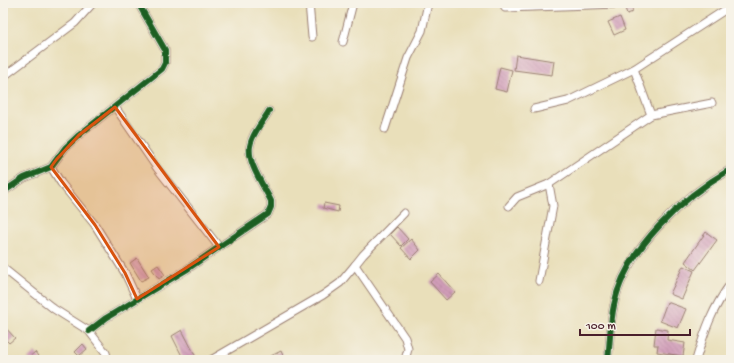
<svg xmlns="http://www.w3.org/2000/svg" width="734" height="363" font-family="'Gochi Hand',sans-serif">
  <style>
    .building { fill: url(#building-back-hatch) }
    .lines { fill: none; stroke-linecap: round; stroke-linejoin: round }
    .street-casing { stroke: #9a7f72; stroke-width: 9 }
    .street { stroke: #fff; stroke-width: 7 }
    .cycleway-casing { stroke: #f7f3e8; stroke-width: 8 }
    .cycleway { stroke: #1b5e20; stroke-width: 6 }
    .marked { fill: #d8530f; fill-opacity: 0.2; stroke: #d8530f; stroke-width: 3; stroke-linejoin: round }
  </style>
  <defs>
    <pattern id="building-back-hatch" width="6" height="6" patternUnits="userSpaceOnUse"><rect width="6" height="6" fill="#d29eb9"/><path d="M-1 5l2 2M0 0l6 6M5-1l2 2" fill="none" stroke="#ac8097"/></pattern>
  </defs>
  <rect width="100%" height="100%" fill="#f7f3e8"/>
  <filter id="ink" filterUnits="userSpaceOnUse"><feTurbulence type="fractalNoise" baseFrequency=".025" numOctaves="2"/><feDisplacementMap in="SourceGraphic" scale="8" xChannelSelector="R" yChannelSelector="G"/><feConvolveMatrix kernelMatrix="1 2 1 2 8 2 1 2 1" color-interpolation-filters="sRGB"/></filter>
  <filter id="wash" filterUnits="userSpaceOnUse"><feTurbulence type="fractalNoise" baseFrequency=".012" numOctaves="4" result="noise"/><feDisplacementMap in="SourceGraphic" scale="16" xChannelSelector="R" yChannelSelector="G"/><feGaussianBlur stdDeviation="0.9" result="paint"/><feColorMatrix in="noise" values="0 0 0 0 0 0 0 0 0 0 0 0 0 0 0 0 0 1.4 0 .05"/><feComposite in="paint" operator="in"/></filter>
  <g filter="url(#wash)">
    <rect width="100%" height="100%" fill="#e9dfba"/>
    <g id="blocks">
      <g class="building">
        <path d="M631,6l2,6 -6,2 -2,-6z"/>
        <path d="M620,17l5,13 -11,5 -6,-13z"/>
        <path d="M516,55l38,6 -2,14 -38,-5z"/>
        <path d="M500,67l12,3 -5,22 -12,-3z"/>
        <path d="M324,203l15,3 -1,6 -15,-4z"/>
        <path d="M397,227l11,12 -7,7 -11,-12z"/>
        <path d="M706,232l11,8 -22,30 -10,-8z"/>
        <path d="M411,239l9,11 -9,9 -10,-11z"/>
        <path d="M137,258l12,19 -8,4 -11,-18z"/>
        <path d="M158,265l7,10 -6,4 -7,-10z"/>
        <path d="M683,266l11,5 -12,28 -12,-5z"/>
        <path d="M439,274l16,18 -9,8 -16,-18z"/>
        <path d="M667,302l19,7 -8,19 -18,-7z"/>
        <path d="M3,325l12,13 -6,5 -6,-6z"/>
        <path d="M656,328l12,2 -1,10 18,3 -2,13 -26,-4 1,-7h-4z"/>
        <path d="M182,330l14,27 -6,3h-6l-12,-24z"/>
        <path d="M83,344l4,5 -8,7 -4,-4z"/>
        <path d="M281,351l4,9h-12l-2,-4z"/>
        <path d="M35,352l6,8h-11l-2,-2z"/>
        <path d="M668,355l14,2v3h-15z"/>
      </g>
    </g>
  </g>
  <g filter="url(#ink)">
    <use href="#blocks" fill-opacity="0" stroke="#9a7f72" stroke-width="1"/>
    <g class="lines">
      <defs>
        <g id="street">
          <path d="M309,3l3,34"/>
          <path d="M505,8l142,-5"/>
          <path d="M343,42l10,-39"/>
          <path d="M3,77l72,-54 18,-20"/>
          <path d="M115,107l42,61 62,79"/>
          <path d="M534,109l34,-8 66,-32 97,-63"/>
          <path d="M651,115l61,-12"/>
          <path d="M385,129l23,-71 14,-27 6,-28"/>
          <path d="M51,167l10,16 34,42 30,48 12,26"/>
          <path d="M3,192l21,-14 27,-11 14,-19 14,-13 83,-66 3,-6v-13l-27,-47"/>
          <path d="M509,206l8,-9 32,-13 102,-69 -17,-46"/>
          <path d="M404,213l-41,42 -8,10 50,73 3,11 -3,11"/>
          <path d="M3,268l51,41 35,22 17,22 2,7"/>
          <path d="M539,281l14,-75 -4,-22"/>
          <path d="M89,331l17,-13 80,-48 33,-23 49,-33 3,-7v-6c-7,-15 -24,-38 -21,-55 2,-13 13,-24 19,-35"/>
          <path d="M211,360l112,-65 17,-12 15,-18"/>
          <path d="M608,360c2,-18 2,-37 6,-55 11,-56 70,-109 117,-136"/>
          <path d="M696,360c9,-30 16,-51 35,-77"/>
        </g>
      </defs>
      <use href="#street" class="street-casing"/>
      <use href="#street" class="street"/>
      <defs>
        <g id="cycleway">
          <path d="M3,192l21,-14 27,-11 14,-19 14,-13 83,-66 3,-6v-13l-27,-47"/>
          <path d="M89,331l17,-13 80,-48 33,-23 49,-33 3,-7v-6c-7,-15 -24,-38 -21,-55 2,-13 13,-24 19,-35"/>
          <path d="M608,360c2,-18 2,-37 6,-55 11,-56 70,-109 117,-136"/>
        </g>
      </defs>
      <use href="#cycleway" class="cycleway-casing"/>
      <use href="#cycleway" class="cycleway"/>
    </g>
  </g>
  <path class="marked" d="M115,107l104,140 -82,52 -12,-26 -30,-48 -44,-58 5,-7 23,-25z"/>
  <rect width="734" height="363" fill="none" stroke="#f7f3e8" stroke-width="16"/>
  <path d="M580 329v6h110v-6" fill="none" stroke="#4a1f2b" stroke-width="2"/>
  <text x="586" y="329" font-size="12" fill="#4a1f2b" stroke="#f7f3e8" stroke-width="3" paint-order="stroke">100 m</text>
</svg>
